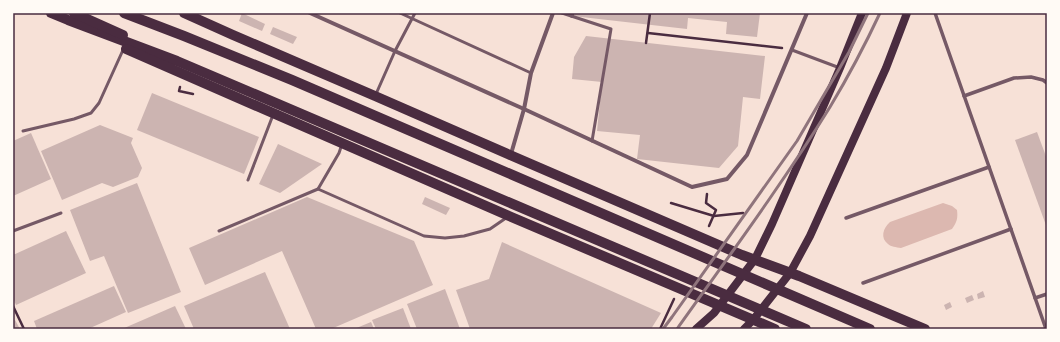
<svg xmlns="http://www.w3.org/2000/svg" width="1060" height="342" font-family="'Golos Text',sans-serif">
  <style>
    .water { fill: #dcb8b0 }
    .building { fill: #ccb4b1 }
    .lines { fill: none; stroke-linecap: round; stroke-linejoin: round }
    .path { stroke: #4a2c40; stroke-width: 2.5 }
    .service { stroke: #755966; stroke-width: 3 }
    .pedestrian { stroke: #755966; stroke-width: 3.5 }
    .minor { stroke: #755966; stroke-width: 4 }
    .secondary { stroke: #4a2c40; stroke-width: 8 }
    .primary { stroke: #4a2c40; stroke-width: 10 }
    .rail { stroke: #8f747c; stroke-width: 3 }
    .neatline { fill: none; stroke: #4a2c40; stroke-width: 1.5 }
  </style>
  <rect width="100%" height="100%" fill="#f7e1d7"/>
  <path class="water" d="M943,203l9,3 5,4c1,8 0,12 -5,19l-51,19c-5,-1 -10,-1 -13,-4 -8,-6 -5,-16 2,-22z"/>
  <g class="building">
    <path d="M242,13l23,11 -3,7 -23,-10z"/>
    <path d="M556,13h204l-3,24 -31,-3 1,-12 -39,-4 -1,11 -132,-15z"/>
    <path d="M273,27l24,10 -4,7 -23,-10z"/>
    <path d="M586,36l179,20 -5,43 -17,-2 -5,49 -19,22 -82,-9 3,-24 -43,-4 5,-49 -30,-3 2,-22z"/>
    <path d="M152,93l107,44 -15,37 -107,-44z"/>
    <path d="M100,125l33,13 -2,5 11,25 -4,9 -25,10 -11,-4 -40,17 -21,-49z"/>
    <path d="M1037,132l10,27v69l-32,-88z"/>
    <path d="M31,133l20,46 -38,17v-55z"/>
    <path d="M278,144l44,20 -42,29 -21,-9z"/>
    <path d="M137,183l44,109 -53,21 -24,-57 -14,5 -20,-51z"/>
    <path d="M307,197l107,44 19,44 -102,44h-15l-34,-78 -77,34 -16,-37z"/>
    <path d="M425,197l25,11 -4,7 -24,-11z"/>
    <path d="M66,231l20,42 -70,32 -3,-7v-43z"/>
    <path d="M502,242l60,27 99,44 -10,16h-181l-14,-39 33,-11z"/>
    <path d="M265,272l25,57h-96l-10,-23z"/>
    <path d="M114,286l12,26 -38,17h-51l-3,-8z"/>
    <path d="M445,289l15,40h-43l-10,-25z"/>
    <path d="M983,291l2,6 -7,2 -1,-5z"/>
    <path d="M972,295l2,5 -7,3 -2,-5z"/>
    <path d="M950,302l2,5 -6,3 -2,-5z"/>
    <path d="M175,306l11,23h-64z"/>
    <path d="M403,308l8,21h-35l-4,-9z"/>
    <path d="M15,320l5,9h-7v-8z"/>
    <path d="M371,322l3,7h-20z"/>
  </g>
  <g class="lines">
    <g class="path">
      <path d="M648,33l134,15"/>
      <path d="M646,43l4,-30"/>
      <path d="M180,87l-1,4 14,3"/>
      <path d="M707,194l-1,9 10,7 -7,16"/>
      <path d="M671,203l43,13 29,-3"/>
      <path d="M13,306l11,23"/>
      <path d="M660,329l14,-30"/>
    </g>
    <g class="service">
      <path d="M400,13l131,60"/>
      <path d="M562,13l49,16 -19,112"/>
      <path d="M792,50l48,18"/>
      <path d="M376,94l19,-43 20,-38"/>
      <path d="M23,131l51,-12 17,-6 8,-10 24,-53"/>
      <path d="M342,144l-3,9 -21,36 106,47 21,2 19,-2 26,-7 16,-11"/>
      <path d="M248,180l25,-65"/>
      <path d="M13,231l48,-18"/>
      <path d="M219,231l99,-42"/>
    </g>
    <g class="pedestrian">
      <path d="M935,13l111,316"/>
      <path d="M964,96l50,-18 17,-1 12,3 4,3"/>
      <path d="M846,218l143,-51"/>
      <path d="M863,283l148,-54"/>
      <path d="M1035,298l12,-4"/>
    </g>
    <g class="minor">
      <path d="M310,13l214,96 168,78 35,-8 20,-24 60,-142"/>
      <path d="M572,16v-3"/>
      <path d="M511,154l13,-45 7,-36 22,-60"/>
    </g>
    <g class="secondary">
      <path d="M696,329l18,-16 41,-54 17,-35 68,-156 22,-55"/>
      <path d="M744,329l9,-9 37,-47 20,-37 76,-168 21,-55"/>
    </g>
    <g class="primary">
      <path d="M51,13l17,7 109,41 629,268"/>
      <path d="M74,13l49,22"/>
      <path d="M124,13l60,23 108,44 578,249"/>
      <path d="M184,13l49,22 142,61 135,59 232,100 57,21 126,53"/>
      <path d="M126,49l383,167 266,113"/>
    </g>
    <g class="rail">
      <path d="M663,329l9,-12 125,-176 52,-89 19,-39"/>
      <path d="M677,329c52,-73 106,-146 153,-222 18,-30 35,-62 50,-94"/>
    </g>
  </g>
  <rect width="1060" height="342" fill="none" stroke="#fffaf5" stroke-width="28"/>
  <rect x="14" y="14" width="1032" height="314" class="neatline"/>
</svg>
